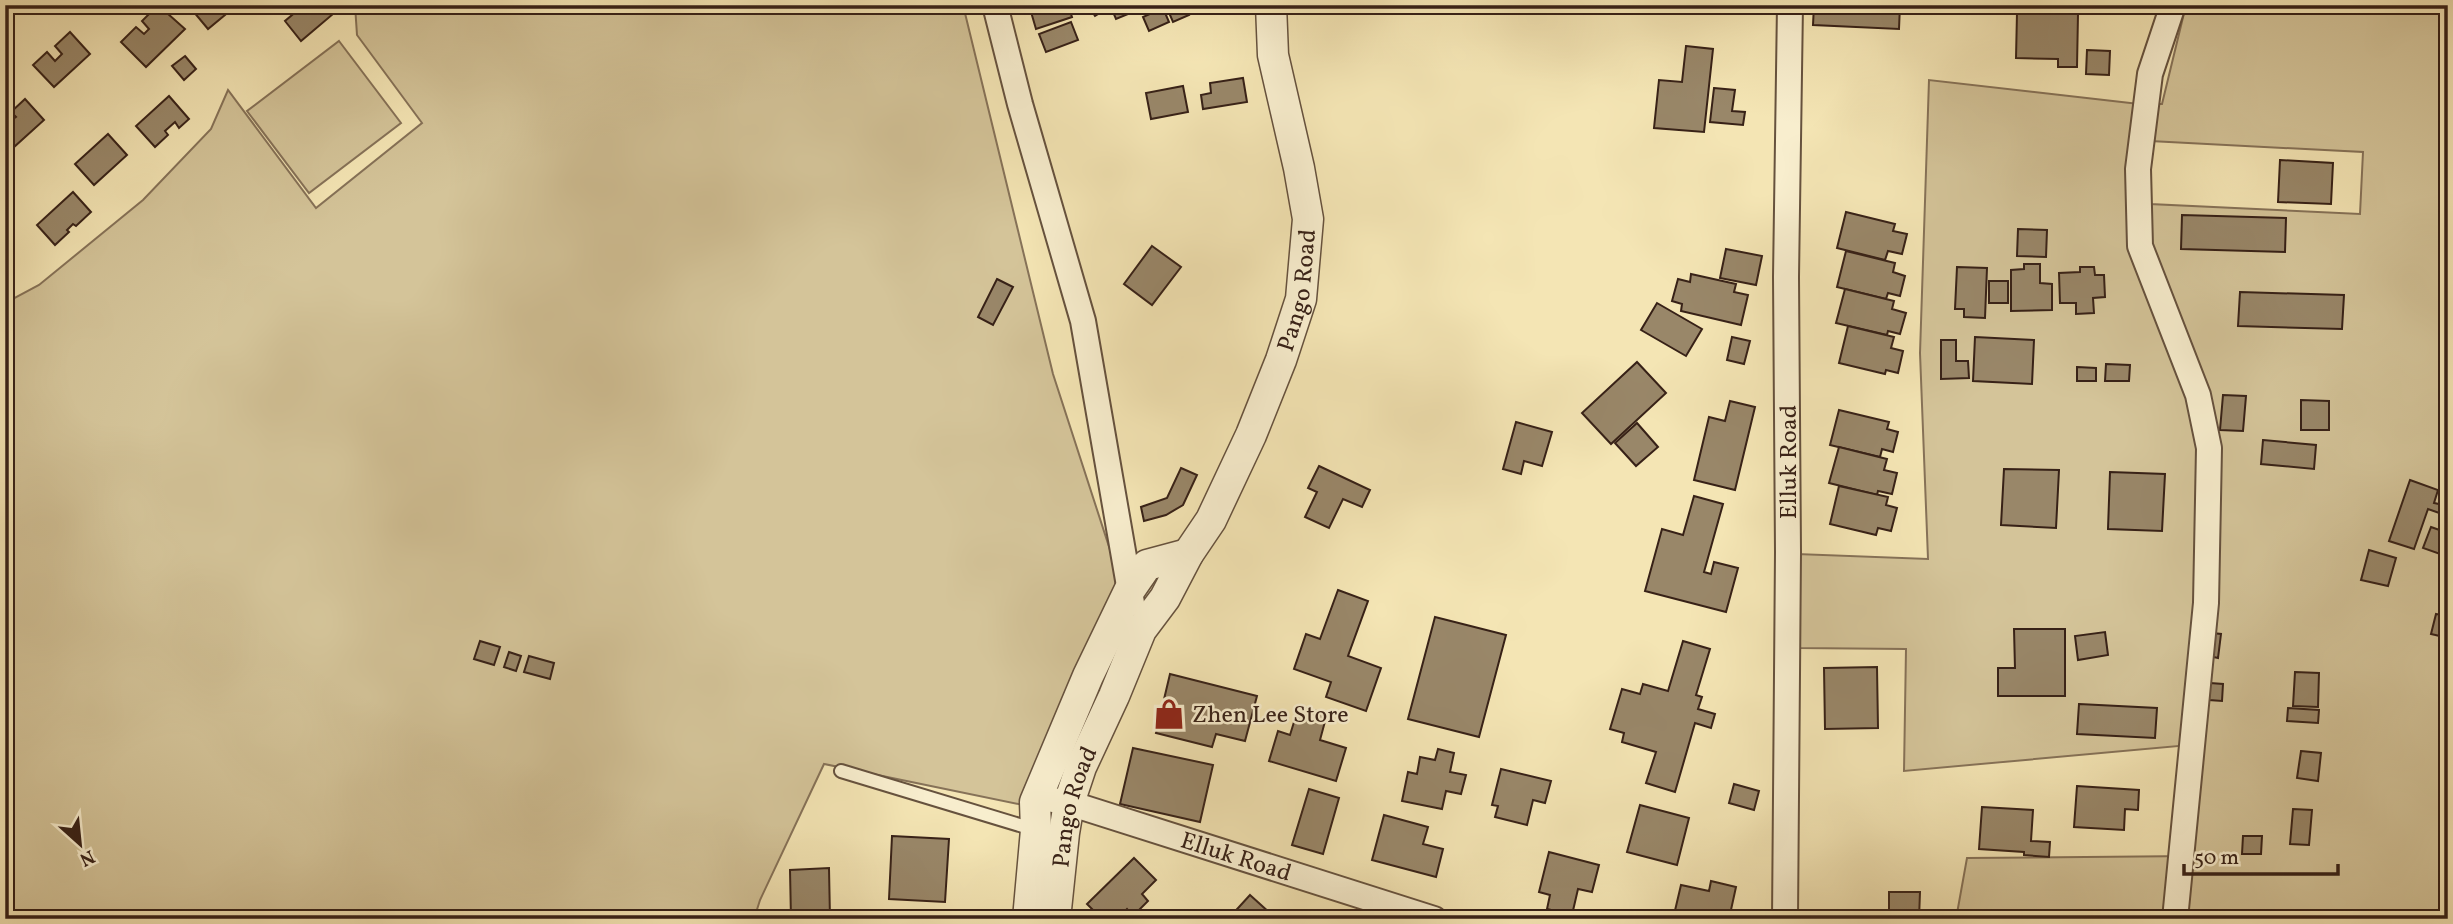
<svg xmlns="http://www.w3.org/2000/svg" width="2453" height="924" font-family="Vollkorn,serif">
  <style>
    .green { fill: #d4c499; stroke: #867258; stroke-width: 2; fill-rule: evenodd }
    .building { fill: #998769; stroke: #372117; stroke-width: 2 }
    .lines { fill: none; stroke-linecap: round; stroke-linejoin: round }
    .service-casing { stroke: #66523e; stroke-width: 16 }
    .minor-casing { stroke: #66523e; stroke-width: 28 }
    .tertiary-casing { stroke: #66523e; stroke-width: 33 }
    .service { stroke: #f8eece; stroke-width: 12 }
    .minor { stroke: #f8eece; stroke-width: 24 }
    .tertiary { stroke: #f8eece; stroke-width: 30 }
    .labels { text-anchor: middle; stroke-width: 5; stroke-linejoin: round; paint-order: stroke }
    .street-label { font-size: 24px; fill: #372117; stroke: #f8eece }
    .poi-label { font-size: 24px; fill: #372117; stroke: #f8eece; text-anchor: start }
  </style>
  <rect width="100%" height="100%" fill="#f4e5b4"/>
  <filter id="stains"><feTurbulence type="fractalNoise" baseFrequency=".00286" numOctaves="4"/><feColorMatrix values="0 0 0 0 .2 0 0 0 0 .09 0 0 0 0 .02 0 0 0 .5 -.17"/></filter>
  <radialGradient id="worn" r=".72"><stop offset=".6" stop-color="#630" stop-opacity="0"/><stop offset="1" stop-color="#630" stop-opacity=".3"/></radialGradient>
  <g class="green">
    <path d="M355,5h608l90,369 84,259 -80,179 -233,-48 -64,136 -6,19h-749v-616l34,-18 104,-85 68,-71 17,-39 88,118 106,-85 -65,-88z"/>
    <path d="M2186,5h262v914h-492l11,-61 225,-2 -3,-111 -285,26 2,-122 -108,-1 -1,-94 131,5 -8,-206 9,-273 210,24h23zM2150,141l213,11 -3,62 -210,-10z"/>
    <path d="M339,41l62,82 -92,70 -62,-82z"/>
  </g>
  <g class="building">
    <path d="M158,5l27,24 -39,38 -25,-25 15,-15 8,7 5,-5 -7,-8z"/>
    <path d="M188,5h49l-29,24z"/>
    <path d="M304,5h21l8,9 -32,27 -16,-20z"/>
    <path d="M1029,5h39l4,12 -36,12z"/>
    <path d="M1088,5h18l2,3 -13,8z"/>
    <path d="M1110,5h20l3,7 -17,7z"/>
    <path d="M1174,5h10l5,10 -16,7 -6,-14z"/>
    <path d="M1814,5h86l-1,24 -86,-4z"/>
    <path d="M1163,8l6,14 -20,9 -6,-14z"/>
    <path d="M2017,13l61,1 -1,53h-19v-8l-42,-1z"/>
    <path d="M1071,22l7,18 -32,12 -7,-18z"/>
    <path d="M70,32l20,22 -36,33 -21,-22 14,-13 8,9 7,-7 -7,-8z"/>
    <path d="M1686,46l27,3 -9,83 -50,-4 5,-48 23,2z"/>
    <path d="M2087,50l23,1 -1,24 -23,-1z"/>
    <path d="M185,56l11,13 -12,11 -12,-14z"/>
    <path d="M1243,78l4,24 -44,7 -2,-14 10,-2 -1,-10z"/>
    <path d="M1183,86l5,26 -37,7 -5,-26z"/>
    <path d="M1714,88l21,2 -3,21 13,1 -2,13 -33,-3z"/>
    <path d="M169,96l20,23 -10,9 -4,-6 -10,9 3,4 -13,12 -19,-21z"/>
    <path d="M25,99l19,21 -30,27 -9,-9v-13l11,-8 -5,-5z"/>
    <path d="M108,134l19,21 -33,30 -19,-21z"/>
    <path d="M2280,160l53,3 -2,41 -53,-2z"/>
    <path d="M73,192l18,20 -15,14 -3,-2 -6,6 2,2 -14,13 -18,-20z"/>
    <path d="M1846,212l49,12 -2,7 14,3 -5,20 -14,-3 -3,9 -48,-12z"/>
    <path d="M2182,215l104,3 -1,34 -104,-3z"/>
    <path d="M2018,229l29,1 -1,27 -29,-1z"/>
    <path d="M1152,246l29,21 -29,38 -28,-21z"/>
    <path d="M1726,249l36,7 -6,29 -36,-7z"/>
    <path d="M1846,251l49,12 -2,9 12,4 -5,20 -12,-3 -2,6 -49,-12z"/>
    <path d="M2024,264h16v19l12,1v26l-41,1v-41l13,-1z"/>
    <path d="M1957,267l30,1 -2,50 -21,-1v-8h-9z"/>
    <path d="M2080,267h14l1,8h9l1,22 -12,1 1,15 -18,1v-11h-16l-1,-30 21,-1z"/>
    <path d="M1691,274l45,10 -2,8 14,3 -7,30 -60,-14 1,-7 -10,-3 6,-22 12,3z"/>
    <path d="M997,279l16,8 -20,38 -15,-8z"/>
    <rect x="1989" y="281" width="19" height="22"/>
    <path d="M1845,289l49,12 -2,8 14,4 -6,21 -12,-3 -1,4 -51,-12z"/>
    <path d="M2240,292l104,3 -2,34 -104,-3z"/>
    <path d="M1657,303l45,26 -16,27 -45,-26z"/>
    <path d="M1848,326l46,11 -3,11 12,3 -5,22 -12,-3 -1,4 -46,-11z"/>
    <path d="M1732,337l18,4 -6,23 -17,-4z"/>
    <path d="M1975,337l59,3 -2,44 -59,-3z"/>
    <path d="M1941,340h15v21h12l1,17 -28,1z"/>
    <path d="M1637,362l29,31 -55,51 -29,-31z"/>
    <path d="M2106,364l24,1 -1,16h-24z"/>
    <path d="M2077,367l19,1v13h-19z"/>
    <path d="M2223,395l23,1 -3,35 -23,-1z"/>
    <path d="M2301,400l28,1v29h-28z"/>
    <path d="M1730,401l25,6 -20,83 -41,-10 15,-63 16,4z"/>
    <path d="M1839,410l50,12 -2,7 11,3 -5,20 -11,-3 -2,8 -50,-12z"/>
    <path d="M1516,422l36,10 -10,34 -18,-5 -3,13 -18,-5z"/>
    <path d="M1637,423l21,24 -22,19 -21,-23z"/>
    <path d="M2263,440l53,5 -2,24 -53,-5z"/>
    <path d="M1839,447l48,12 -3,11 13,3 -5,21 -14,-3 -1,4 -48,-12z"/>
    <path d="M1319,466l51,24 -8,17 -19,-8 -14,29 -24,-11 12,-25 -9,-4z"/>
    <path d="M1181,468l16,7 -14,30 -17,10 -22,6 -3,-14 26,-9z"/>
    <path d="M2004,469l55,1 -3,58 -55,-3z"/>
    <path d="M2110,472l55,2 -3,57 -54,-2z"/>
    <path d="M2410,480l28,10 -4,13 5,1 4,-12 5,1v23l-20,-7 -14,40 -25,-8z"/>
    <path d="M1839,486l49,11 -2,8 11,3 -6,23 -13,-3 -2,7 -46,-11z"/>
    <path d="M1694,496l29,8 -19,68 7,2 3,-12 24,6 -12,44 -81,-21 17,-62 21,6z"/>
    <path d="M2431,527l17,6v9l-5,13 -20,-7z"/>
    <path d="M2369,550l27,8 -8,28 -27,-6z"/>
    <path d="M1338,590l30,11 -20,55 33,12 -15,43 -40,-14 5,-15 -37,-13 12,-35 14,5z"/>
    <path d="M2436,614l12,2 -4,21 -13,-3z"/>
    <path d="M1435,617l71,18 -27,102 -71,-18z"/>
    <path d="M2014,629h51v67h-67v-28h17z"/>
    <path d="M2105,632l3,23 -30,5 -3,-24z"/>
    <path d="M2212,633l9,1 -3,24 -9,-2z"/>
    <path d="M480,641l20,6 -6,18 -20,-6z"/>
    <path d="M1683,641l27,8 -14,46 6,2 -4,12 17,5 -4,14 -16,-5 -20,69 -29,-9 10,-31 -34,-10 2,-9 -14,-4 12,-40 18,5 3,-10 25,7z"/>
    <path d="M509,652l12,4 -5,15 -12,-4z"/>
    <path d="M529,656l25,7 -4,16 -26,-7z"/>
    <path d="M1877,667l1,61 -53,1 -1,-61z"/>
    <path d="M2295,672l24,1 -1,34 -25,-1z"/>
    <path d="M1170,674l87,22 -12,45 -29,-7 -4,13 -56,-14z"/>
    <path d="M2210,683l13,1 -1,17 -13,-1z"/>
    <path d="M2079,704l78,4 -2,30 -78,-4z"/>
    <path d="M1299,706l28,8 -7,26 26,8 -10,33 -67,-20 9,-30 12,4z"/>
    <path d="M2288,708l31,2 -1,13 -31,-2z"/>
    <path d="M1133,748l80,17 -13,57 -80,-18z"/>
    <path d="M1438,749l16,4 -4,19 16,3 -5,19 -15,-3 -4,18 -40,-8 6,-29 9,2 3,-17 15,3z"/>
    <path d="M2301,751l20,2 -3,28 -21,-3z"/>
    <path d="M1501,769l50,12 -6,22 -12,-3 -6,25 -32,-8 3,-11 -6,-1z"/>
    <path d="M1734,784l25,7 -5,19 -25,-7z"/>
    <path d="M2077,786l62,4 -1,20 -13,-1 -1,21 -50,-3z"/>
    <path d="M1309,789l30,9 -16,56 -31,-9z"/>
    <path d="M1640,805l49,13 -12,47 -50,-13z"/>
    <path d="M1982,807l51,3 -2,31 19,1 -1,15 -25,-2v-3l-45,-3z"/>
    <path d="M2293,809l19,1 -3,35 -19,-1z"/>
    <path d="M1384,815l44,12 -5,17 20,5 -7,28 -64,-17z"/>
    <path d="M892,836l57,3 -4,63 -56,-3z"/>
    <path d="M2243,836h19l-1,18h-19z"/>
    <path d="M1549,852l50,13 -7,27 -14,-3 -6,26 -25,-6 3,-14 -11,-3z"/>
    <path d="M1134,858l22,22 -14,14 6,7 -15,15 -6,-7 -9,10h-16l-15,-15z"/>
    <path d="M829,868l1,51h-39l-1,-49z"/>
    <path d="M1711,881l25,6 -7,32h-56l8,-34 28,6z"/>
    <path d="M1889,892h31l-1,27h-30z"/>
    <path d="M1250,895l21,19 -4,5h-39z"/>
  </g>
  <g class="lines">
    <defs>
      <path id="service" d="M841,771l195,59"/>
      <g id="minor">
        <path d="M995,5l25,99 63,217 49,282"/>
        <path d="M2173,5l-23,69 -12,95 2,77 58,149 11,53 -3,155 -31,316"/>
        <path id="s1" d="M1037,797l32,6 365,116"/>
        <path d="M1785,919l3,-367 -2,-275 4,-272"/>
      </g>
      <g id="tertiary">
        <path d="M1028,919l8,-89 -1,-28 53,-126 41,-85 18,-26 41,-11"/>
        <path id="s2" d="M1055,919l9,-86 5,-30 12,-36 33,-71 27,-66 24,-32 23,-44 23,-34 40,-85 30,-75 20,-61 7,-80 -9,-51 -26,-113 -2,-50"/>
      </g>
    </defs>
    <use href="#service" class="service-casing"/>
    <use href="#minor" class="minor-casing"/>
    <use href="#tertiary" class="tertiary-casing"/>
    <use href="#service" class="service"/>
    <use href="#minor" class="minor"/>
    <use href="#tertiary" class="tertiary"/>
  </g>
  <defs>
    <symbol id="shop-bare" viewBox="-9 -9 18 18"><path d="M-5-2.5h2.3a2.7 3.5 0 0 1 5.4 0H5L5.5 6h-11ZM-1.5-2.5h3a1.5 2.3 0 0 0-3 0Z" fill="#8f2418" stroke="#f8eece" stroke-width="2.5" paint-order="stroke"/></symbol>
  </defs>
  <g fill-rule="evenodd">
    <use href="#shop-bare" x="1147" y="692" width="44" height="44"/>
  </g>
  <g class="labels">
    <g class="street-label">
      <text dy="8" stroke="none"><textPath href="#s2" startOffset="682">Pango Road</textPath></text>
      <text transform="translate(1788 462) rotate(-90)" y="8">Elluk Road</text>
      <text dy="8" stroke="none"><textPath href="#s2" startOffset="114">Pango Road</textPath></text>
      <text dy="8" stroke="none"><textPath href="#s1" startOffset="208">Elluk Road</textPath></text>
    </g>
    <g class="poi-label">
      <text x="1192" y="722">Zhen Lee Store</text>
    </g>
  </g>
  <rect width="2453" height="924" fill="none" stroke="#f4e5b4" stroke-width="28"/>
  <rect x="7" y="7" width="2439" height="910" fill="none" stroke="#372117" stroke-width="3.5"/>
  <rect x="14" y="14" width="2425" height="896" fill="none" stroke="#372117" stroke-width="2"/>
  <g transform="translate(80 844) rotate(153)" stroke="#f8eece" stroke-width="5" paint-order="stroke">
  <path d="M0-5L12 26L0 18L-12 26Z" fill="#372117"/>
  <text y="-10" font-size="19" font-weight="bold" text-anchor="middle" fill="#372117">N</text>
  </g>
  <path d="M2184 864v10h154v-10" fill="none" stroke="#372117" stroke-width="3.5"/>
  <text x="2194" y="864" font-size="21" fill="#372117" stroke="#f8eece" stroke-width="5" paint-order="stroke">50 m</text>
  <rect width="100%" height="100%" filter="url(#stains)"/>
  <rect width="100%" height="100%" fill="url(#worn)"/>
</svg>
